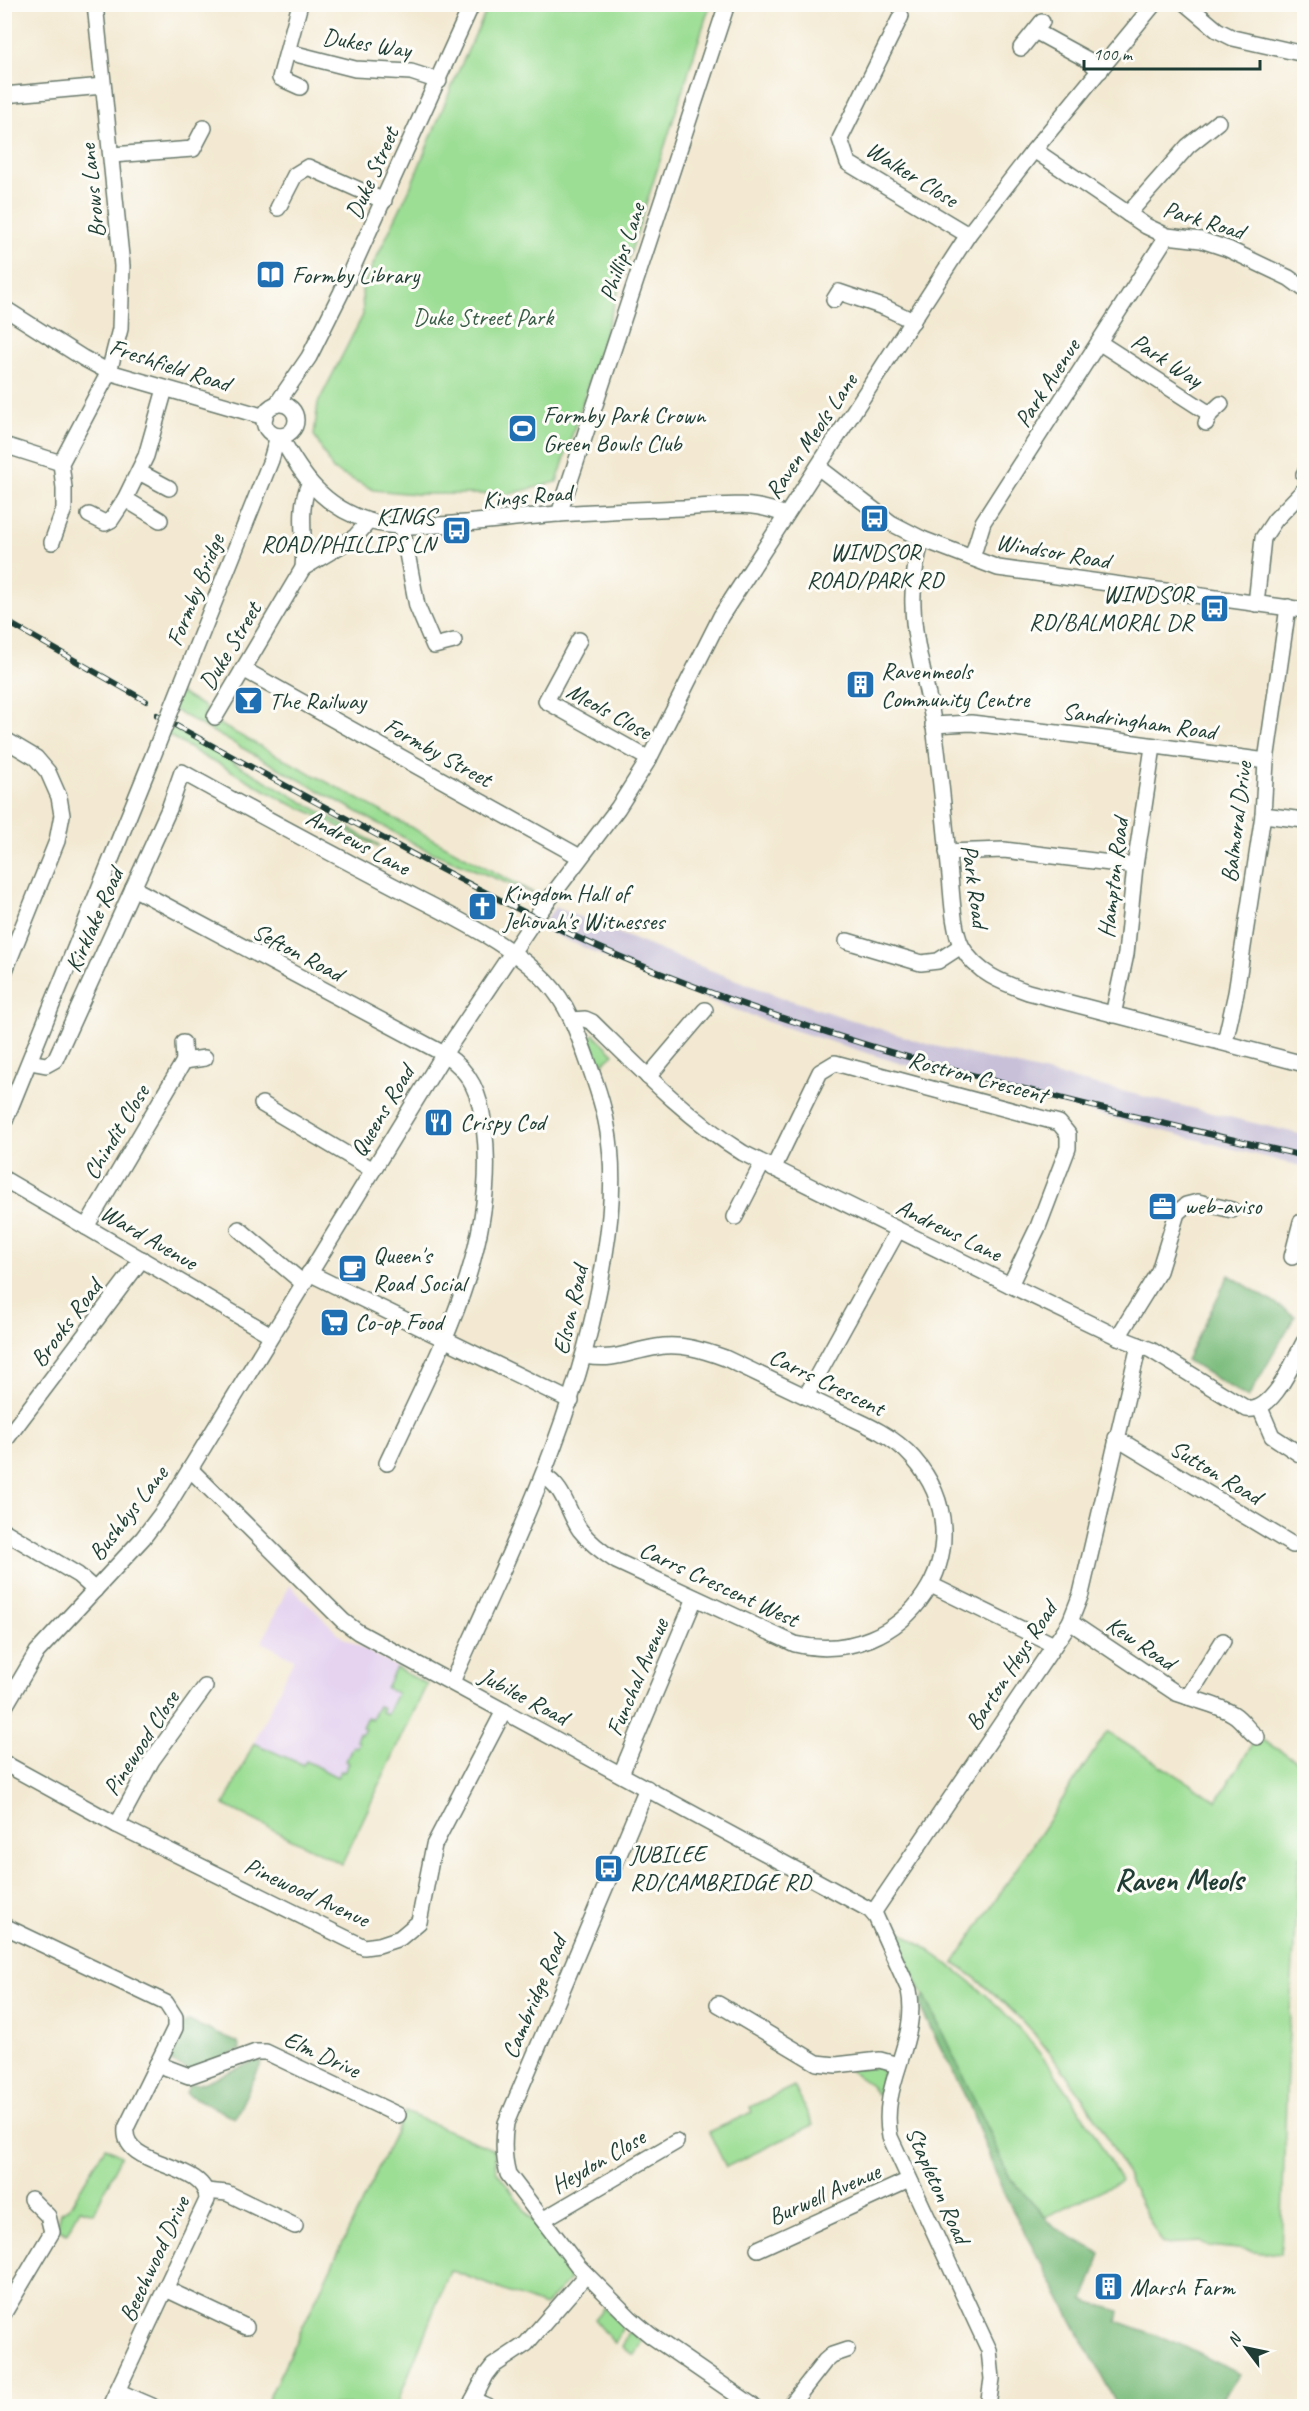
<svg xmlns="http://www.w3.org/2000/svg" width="1309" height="2411" font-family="Caveat,sans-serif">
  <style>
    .built { fill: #e5d3f0 }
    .industrial { fill: #c7c0d8 }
    .green { fill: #9cde94; stroke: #5e8e64; stroke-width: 1.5 }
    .forest { fill: #7dbd7e; stroke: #4e7d59; stroke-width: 1.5 }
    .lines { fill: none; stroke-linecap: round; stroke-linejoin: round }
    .minor-casing { stroke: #69796b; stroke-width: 18 }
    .minor { stroke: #fff; stroke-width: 15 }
    .rail-casing { stroke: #1f3d34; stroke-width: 6 }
    .rail { stroke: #fdfcf7; stroke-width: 4; stroke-dasharray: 11; stroke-linecap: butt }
    .minor-bridge-casing { stroke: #69796b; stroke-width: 18; stroke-linecap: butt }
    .minor-bridge { stroke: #fff; stroke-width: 15 }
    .labels { text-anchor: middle; stroke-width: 6; stroke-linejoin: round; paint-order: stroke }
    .street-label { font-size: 24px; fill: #1f3d34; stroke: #fdfcf7 }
    .poi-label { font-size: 24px; fill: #1f3d34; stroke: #fdfcf7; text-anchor: start }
    .park-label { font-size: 24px; fill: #385d47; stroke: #fdfcf7 }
    .district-label { font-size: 30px; font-weight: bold; fill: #1f3d34; stroke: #fdfcf7 }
  </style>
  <rect width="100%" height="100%" fill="#fdfcf7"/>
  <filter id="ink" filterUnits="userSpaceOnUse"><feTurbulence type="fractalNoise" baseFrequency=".0167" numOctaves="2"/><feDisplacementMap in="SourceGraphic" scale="12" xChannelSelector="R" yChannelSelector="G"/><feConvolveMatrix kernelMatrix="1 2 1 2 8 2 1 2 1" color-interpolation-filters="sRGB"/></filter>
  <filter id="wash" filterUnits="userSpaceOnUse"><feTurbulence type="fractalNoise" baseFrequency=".008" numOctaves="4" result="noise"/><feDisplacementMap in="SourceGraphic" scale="24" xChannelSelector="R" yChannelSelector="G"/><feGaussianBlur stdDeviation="1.35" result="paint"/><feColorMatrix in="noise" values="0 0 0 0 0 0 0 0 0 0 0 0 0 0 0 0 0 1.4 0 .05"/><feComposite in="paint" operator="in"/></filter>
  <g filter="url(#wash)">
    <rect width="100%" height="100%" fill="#f3e9d2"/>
    <path class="built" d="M289,1585l53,52 85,47 -85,180 -118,-59 70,-146 -32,-17z"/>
    <path class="industrial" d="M555,907l124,51 102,39 146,47 377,91v32l-405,-104 -131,-41 -116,-44 -112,-50z"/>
    <g class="green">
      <path d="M489,5h221l-153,477 -47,12h-95l-41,-4 -41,-20 -19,-35 4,-32 45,-88 -1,-27 48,-100 47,-114z"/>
      <path d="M178,692l29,16 -3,8 335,180 -113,-46 -254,-141z"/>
      <path d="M166,724l213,121 -1,2 -68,-35 -24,-10 -70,-40 -5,-1 -48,-29z"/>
      <path d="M594,1034l20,20 -13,11 -12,-27z"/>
      <path d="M396,1668l31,16 -85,180 -118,-59 30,-62 49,22 3,-4 31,16 4,-6 3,1 5,-9 -3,-2 7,-15 3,2 3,-6 -3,-2 3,-7 3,1 3,-5 -3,-2 5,-10 4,2 7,-13 5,2 -2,4 6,2 10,-21 -11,-5z"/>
      <path d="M1107,1732l110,69 40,-64 47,28v95l-5,-3 -12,210 -6,187 -72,-8 -8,-4 -38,2c-20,-31 -33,-66 -51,-98 -40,-71 -90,-138 -158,-183z"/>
      <path d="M889,1924c34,22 67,44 97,71 57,52 98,118 135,186l-76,36 -37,-41 -16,-39z"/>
      <path d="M878,2067l5,4 -5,23h-2l-6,-9 -20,-14 1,-3z"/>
      <path d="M794,2086l19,39 -87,42 -17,-35 43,-20 -2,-5z"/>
      <path d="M405,2112l89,38 2,20 74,103 -1,8 -25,25 -94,-36 -54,136h-131z"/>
      <path d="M105,2147l16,8 -27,58 -14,-4 -13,24 -10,-5 4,-16 8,-4z"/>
      <path d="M604,2307l19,19 -8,18 -21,-25z"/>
      <path d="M629,2331l13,10 -8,14 -12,-7z"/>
    </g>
    <g class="forest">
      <path d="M1229,1275l66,41 -47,82 -62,-38z"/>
      <path d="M925,1996l67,141 16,39 47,52 46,26 -17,46 35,11 -2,10 58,21 65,32 -23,32h-99l-114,-212 -35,-90 -47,-93 -2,-11z"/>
      <path d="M189,2021l49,22 2,7 -52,20 -17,-8c-3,-13 6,-36 18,-41z"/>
      <path d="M258,2060l4,2 -27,56 -50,-25 4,-8 11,-1z"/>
    </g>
  </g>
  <g filter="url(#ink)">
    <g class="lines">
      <defs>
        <g id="minor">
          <path d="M1186,4l31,26 16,8 71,16"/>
          <path d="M901,16l-61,123 8,24 120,72"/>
          <path d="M1035,31l53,29 12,11"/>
          <path d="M1021,48l21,-26"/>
          <path d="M288,52l67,17 56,3 28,9"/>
          <path d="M300,87l-20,-9 20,-74"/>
          <path d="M4,95l99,-9"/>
          <path d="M1034,150l112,76 21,10 34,4 27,9 61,29 15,11"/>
          <path d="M112,155l81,-6 11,-21"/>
          <path d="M278,208l17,-33 13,-8 76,34"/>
          <path d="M1128,214l60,-68 30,-24"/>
          <path d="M834,300l5,-8 47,16 27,13"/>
          <path d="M4,308l79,50 26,14 156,45"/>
          <path d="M1100,343l110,71"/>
          <circle cx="280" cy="420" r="16"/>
          <path d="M276,405l33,-48 32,-64 131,-289"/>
          <path d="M1206,423l4,-9 11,-10"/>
          <path d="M280,436c22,40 43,71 89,85 22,7 45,5 68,4 41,-2 81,-8 122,-11 41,-3 82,-4 123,-6 34,-2 71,-8 103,7"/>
          <path d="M4,445l57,18"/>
          <path d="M818,467l73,56 31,16 76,29 306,42"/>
          <path d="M139,472l30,16"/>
          <path d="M1304,474v1"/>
          <path d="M559,514l168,-510"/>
          <path d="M89,515l16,8 6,-3 14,-21"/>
          <path d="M160,520l-35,-21 21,-43 19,-67"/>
          <path d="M402,527l15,79 17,40 20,-5"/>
          <path d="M922,539c-6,21 -10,44 -9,67 1,42 15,80 21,121 7,49 11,99 16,149 2,20 3,54 12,71 14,26 41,36 66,45l276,72"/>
          <path d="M52,542l12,-33v-21l-3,-25 48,-91 11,-43 2,-63 -27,-262"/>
          <path d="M972,558l11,-36 184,-286"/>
          <path d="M303,568l52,-31 14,-16"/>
          <path d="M1256,604l7,-66 12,-18 29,-30"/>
          <path d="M579,640l-33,61 103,58"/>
          <path d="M243,669l337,188"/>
          <path d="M187,670l84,-210 7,-24"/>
          <path d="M215,717l88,-149c3,-30 -6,-56 6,-84"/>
          <path d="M933,725l38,-2 112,13 183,25"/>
          <path d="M4,739l32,19 12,14 11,25 3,18 -5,26 -53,132"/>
          <path d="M1263,815l41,5"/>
          <path d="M947,852l57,-2 131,16"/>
          <path d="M133,888l311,166c27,17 36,41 40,72 16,121 -48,231 -97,337"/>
          <path d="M847,941l74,22 17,-2 23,-15"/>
          <path d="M1113,1015l13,-61 9,-88 18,-119"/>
          <path d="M572,1020l13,-1 7,3c47,46 95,96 151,131l267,132 108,52 33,13 96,59c26,4 46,-47 57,-67"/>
          <path d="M1225,1042l11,-49 27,-178 3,-54 22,-154"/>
          <path d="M183,1043l1,18 21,-3"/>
          <path d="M30,1062l16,3 9,-5 114,-251 13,-37c68,38 137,75 206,111 51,27 119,57 159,99 20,21 30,49 40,77 8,22 16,44 20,67 8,42 5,86 -2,128 -22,152 -91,289 -153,428"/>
          <path d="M648,1077l57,-67"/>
          <path d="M262,1104l111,66"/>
          <path d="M4,1123l147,-362"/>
          <path d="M773,1169l47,-97 15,-9 224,60 9,11v14l-30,79 -28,58"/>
          <path d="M4,1179l267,156"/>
          <path d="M735,1217l27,-53"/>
          <path d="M86,1227l98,-166"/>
          <path d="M239,1229l64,54"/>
          <path d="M1292,1257l9,-35"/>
          <path d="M309,1273l262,128"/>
          <path d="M1118,1337l41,-66 18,-58 9,-8 12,-3 34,8"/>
          <path d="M806,1396l92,-166"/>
          <path d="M1260,1408l12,28 32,21"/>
          <path d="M1116,1438l177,107"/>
          <path d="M4,1442l138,-183"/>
          <path d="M190,1469l153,152 15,11 512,278 6,7 33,73c11,52 -30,93 -19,147l99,213 3,29 -4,27"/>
          <path d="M543,1476c21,10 24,35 37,54 10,13 22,22 36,31l179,83c110,26 196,-97 118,-186 -21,-24 -52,-36 -81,-49 -35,-17 -71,-34 -107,-51 -22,-8 -44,-15 -68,-11 -31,5 -39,14 -73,9"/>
          <path d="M4,1531l74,44 17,15"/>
          <path d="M931,1585l123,60"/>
          <path d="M1070,1622l106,71 12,4 35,-56"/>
          <path d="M1188,1697c14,5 32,9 45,17 10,6 14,16 24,23"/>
          <path d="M4,1708l33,-56 106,-114 25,-33 276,-451 94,-140 80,-106 31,-49 72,-143 247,-381 66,-85 120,-146"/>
          <path d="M4,1763l113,62 247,122 15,-2 21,-7 19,-16 15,-77 70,-134"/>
          <path d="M621,1774l74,-176"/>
          <path d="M647,1788l-141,335c-3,18 -3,33 2,51l70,92 53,53 19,16 103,71"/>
          <path d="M117,1825l35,-65 53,-73"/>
          <path d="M873,1913l197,-291 11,-28 58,-249"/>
          <path d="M4,1926l162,77 9,14v11l-49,100c-5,41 82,33 81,72l-97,206"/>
          <path d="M718,2004l99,59 19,2 44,-5 18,5"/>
          <path d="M157,2064l32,12 67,-24h10l132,63"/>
          <path d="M206,2191l21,2 68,33"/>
          <path d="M544,2219l132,-77"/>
          <path d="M758,2249l151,-69"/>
          <path d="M166,2289l80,38"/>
          <path d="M4,2313l48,-81 -4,-16 -17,-17"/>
          <path d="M117,2391l35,15"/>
          <path d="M473,2400l14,6"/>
          <path d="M470,2406l16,-31 7,-9 33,-22 60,-69"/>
          <path d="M790,2406l35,-45 7,-6 15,-5"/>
        </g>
      </defs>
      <use href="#minor" class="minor-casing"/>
      <use href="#minor" class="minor"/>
      <defs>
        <g id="rail">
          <path d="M4,620l142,81"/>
          <path d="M157,715c82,46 164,90 246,134 84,45 168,89 257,124 208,83 427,133 644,183"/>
        </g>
      </defs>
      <use href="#rail" class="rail-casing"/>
      <use href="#rail" class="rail"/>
      <defs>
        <path id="minor-bridge" d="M151,761l36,-91"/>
      </defs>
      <use href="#minor-bridge" class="minor-bridge-casing"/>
      <use href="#minor-bridge" class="minor-bridge"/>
    </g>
  </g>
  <defs>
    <symbol id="library-square" viewBox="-11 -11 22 22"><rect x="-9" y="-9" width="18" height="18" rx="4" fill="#1f6fb2" stroke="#fdfcf7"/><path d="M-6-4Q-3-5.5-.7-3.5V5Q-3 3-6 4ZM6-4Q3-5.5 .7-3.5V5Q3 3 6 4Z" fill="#fff"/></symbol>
    <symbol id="stadium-square" viewBox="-11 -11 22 22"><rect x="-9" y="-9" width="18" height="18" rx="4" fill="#1f6fb2" stroke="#fdfcf7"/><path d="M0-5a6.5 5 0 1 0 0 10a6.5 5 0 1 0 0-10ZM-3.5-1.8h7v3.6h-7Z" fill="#fff"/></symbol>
    <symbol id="bus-square" viewBox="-11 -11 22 22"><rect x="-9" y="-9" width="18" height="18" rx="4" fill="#1f6fb2" stroke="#fdfcf7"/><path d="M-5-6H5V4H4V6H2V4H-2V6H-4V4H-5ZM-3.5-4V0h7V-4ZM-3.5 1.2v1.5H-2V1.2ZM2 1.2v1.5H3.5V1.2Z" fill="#fff"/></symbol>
    <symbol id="building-square" viewBox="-11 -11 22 22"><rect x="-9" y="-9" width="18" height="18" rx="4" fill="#1f6fb2" stroke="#fdfcf7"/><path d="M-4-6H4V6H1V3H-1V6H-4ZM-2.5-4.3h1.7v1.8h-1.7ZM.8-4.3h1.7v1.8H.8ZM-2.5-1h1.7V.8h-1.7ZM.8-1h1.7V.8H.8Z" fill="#fff"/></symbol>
    <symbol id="bar-square" viewBox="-11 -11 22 22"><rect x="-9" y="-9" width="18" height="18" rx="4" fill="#1f6fb2" stroke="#fdfcf7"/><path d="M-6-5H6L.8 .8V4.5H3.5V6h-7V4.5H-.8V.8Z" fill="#fff"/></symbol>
    <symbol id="church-square" viewBox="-11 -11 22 22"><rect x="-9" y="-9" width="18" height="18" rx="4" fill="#1f6fb2" stroke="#fdfcf7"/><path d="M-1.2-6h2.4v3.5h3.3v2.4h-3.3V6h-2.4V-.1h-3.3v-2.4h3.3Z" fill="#fff"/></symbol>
    <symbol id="restaurant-square" viewBox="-11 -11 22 22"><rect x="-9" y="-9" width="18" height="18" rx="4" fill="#1f6fb2" stroke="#fdfcf7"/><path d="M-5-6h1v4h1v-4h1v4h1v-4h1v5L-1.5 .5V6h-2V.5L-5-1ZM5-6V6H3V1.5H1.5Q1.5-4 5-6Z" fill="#fff"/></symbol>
    <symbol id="office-square" viewBox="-11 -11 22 22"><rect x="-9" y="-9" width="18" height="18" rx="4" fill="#1f6fb2" stroke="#fdfcf7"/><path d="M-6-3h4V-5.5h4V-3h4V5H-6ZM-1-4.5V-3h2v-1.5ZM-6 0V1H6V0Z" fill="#fff"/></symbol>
    <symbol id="cafe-square" viewBox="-11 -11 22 22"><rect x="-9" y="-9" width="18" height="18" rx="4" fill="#1f6fb2" stroke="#fdfcf7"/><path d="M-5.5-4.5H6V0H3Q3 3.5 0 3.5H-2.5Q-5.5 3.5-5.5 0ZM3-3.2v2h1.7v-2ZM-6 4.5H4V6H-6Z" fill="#fff"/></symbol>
    <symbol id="supermarket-square" viewBox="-11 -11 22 22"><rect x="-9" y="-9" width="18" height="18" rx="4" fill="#1f6fb2" stroke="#fdfcf7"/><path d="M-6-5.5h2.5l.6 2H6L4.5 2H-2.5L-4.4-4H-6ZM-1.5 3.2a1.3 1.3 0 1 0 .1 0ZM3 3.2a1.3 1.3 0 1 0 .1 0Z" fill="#fff"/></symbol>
  </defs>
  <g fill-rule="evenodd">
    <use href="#library-square" x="254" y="258" width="33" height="33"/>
    <use href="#stadium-square" x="506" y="412" width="33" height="33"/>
    <use href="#bus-square" x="858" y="502" width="33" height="33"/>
    <use href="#bus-square" x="440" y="514" width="33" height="33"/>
    <use href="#bus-square" x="1198" y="592" width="33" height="33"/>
    <use href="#building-square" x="844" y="668" width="33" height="33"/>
    <use href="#bar-square" x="232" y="684" width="33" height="33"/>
    <use href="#church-square" x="466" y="890" width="33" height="33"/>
    <use href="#restaurant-square" x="422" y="1106" width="33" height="33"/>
    <use href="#office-square" x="1146" y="1190" width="33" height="33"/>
    <use href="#cafe-square" x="336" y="1252" width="33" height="33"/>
    <use href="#supermarket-square" x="318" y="1306" width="33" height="33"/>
    <use href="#bus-square" x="592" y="1852" width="33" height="33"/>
    <use href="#building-square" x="1092" y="2270" width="33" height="33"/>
  </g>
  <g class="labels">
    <g class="street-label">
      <text transform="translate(367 43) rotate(9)" y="8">Dukes Way</text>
      <text transform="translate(372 173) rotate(-66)" y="8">Duke Street</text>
      <text transform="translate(912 174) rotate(32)" y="8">Walker Close</text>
      <text transform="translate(92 191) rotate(-96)" y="8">Brows Lane</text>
      <text transform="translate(1204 220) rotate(17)" y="8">Park Road</text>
      <text transform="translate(622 252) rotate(-72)" y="8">Phillips Lane</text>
      <text transform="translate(1167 360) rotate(33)" y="8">Park Way</text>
      <text transform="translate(170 365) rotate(18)" y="8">Freshfield Road</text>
      <text transform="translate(1047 383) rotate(-57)" y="8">Park Avenue</text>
      <text transform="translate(811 436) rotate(-56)" y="8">Raven Meols Lane</text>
      <text transform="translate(527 496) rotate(-5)" y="8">Kings Road</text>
      <text transform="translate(1053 551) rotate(10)" y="8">Windsor Road</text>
      <text transform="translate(195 590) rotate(-68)" y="8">Formby Bridge</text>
      <text transform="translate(230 646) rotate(-59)" y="8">Duke Street</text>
      <text transform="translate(609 711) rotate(29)" y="8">Meols Close</text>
      <text transform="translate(1139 721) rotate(8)" y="8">Sandringham Road</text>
      <text transform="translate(438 752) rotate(29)" y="8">Formby Street</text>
      <text transform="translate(1236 822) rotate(-83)" y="8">Balmoral Drive</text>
      <text transform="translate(358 842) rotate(28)" y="8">Andrews Lane</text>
      <text transform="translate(1113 878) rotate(-83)" y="8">Hampton Road</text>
      <text transform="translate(975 886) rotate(82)" y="8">Park Road</text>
      <text transform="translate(94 920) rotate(-66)" y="8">Kirklake Road</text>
      <text transform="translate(298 952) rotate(28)" y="8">Sefton Road</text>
      <text transform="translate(978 1077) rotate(15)" y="8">Rostron Crescent</text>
      <text transform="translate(382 1111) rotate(-59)" y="8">Queens Road</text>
      <text transform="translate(116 1132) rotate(-59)" y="8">Chindit Close</text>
      <text transform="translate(949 1230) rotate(26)" y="8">Andrews Lane</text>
      <text transform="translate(149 1237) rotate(30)" y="8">Ward Avenue</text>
      <text transform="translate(570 1310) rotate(-77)" y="8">Elson Road</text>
      <text transform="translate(66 1323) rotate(-53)" y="8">Brooks Road</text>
      <text transform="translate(827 1382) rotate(26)" y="8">Carrs Crescent</text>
      <text transform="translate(1216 1472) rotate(31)" y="8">Sutton Road</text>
      <text transform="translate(128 1513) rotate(-52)" y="8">Bushbys Lane</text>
      <text transform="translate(719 1584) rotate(25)" y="8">Carrs Crescent West</text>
      <text transform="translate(1141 1643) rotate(34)" y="8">Kew Road</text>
      <text transform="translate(1011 1666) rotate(-57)" y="8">Barton Heys Road</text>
      <text transform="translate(637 1677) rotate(-67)" y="8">Funchal Avenue</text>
      <text transform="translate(524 1696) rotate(28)" y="8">Jubilee Road</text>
      <text transform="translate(141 1743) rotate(-57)" y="8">Pinewood Close</text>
      <text transform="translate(307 1892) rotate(25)" y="8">Pinewood Avenue</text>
      <text transform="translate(534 1997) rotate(-67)" y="8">Cambridge Road</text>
      <text transform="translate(322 2054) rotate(25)" y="8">Elm Drive</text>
      <text transform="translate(598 2161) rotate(-30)" y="8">Heydon Close</text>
      <text transform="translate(938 2185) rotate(66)" y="8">Stapleton Road</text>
      <text transform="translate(824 2194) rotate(-24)" y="8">Burwell Avenue</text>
      <text transform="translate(154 2259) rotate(-65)" y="8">Beechwood Drive</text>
    </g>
    <g class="poi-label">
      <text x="292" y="283">Formby Library</text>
      <text x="543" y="423">Formby Park Crown<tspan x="543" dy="28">Green Bowls Club</tspan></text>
      <text x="435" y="524" text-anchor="end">KINGS<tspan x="435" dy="28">ROAD/PHILLIPS LN</tspan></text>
      <text x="875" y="560" text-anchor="middle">WINDSOR<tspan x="875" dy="28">ROAD/PARK RD</tspan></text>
      <text x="1193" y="602" text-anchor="end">WINDSOR<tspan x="1193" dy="28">RD/BALMORAL DR</tspan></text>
      <text x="881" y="679">Ravenmeols<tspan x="881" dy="28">Community Centre</tspan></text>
      <text x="269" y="709">The Railway</text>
      <text x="503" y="901">Kingdom Hall of<tspan x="503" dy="28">Jehovah's Witnesses</tspan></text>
      <text x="460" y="1130">Crispy Cod</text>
      <text x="1184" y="1214">web-aviso</text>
      <text x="373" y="1263">Queen's<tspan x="373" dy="28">Road Social</tspan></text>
      <text x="355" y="1330">Co-op Food</text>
      <text x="630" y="1862">JUBILEE<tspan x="630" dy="28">RD/CAMBRIDGE RD</tspan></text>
      <text x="1130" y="2295">Marsh Farm</text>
    </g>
    <g class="park-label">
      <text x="483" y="325">Duke Street Park</text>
    </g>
    <g class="district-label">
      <text x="1179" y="1890">Raven Meols</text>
    </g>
  </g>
  <rect width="1309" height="2411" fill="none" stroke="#fdfcf7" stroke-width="24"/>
  <g transform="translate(1246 2348) rotate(302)" stroke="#fdfcf7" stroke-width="4.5" paint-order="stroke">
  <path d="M0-4.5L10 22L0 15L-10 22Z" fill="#1f3d34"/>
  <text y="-9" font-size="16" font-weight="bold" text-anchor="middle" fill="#1f3d34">N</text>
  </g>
  <path d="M1084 60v9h176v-9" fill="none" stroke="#1f3d34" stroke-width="3"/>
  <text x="1093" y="60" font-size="18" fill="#1f3d34" stroke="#fdfcf7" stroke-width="4.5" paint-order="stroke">100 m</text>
</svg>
